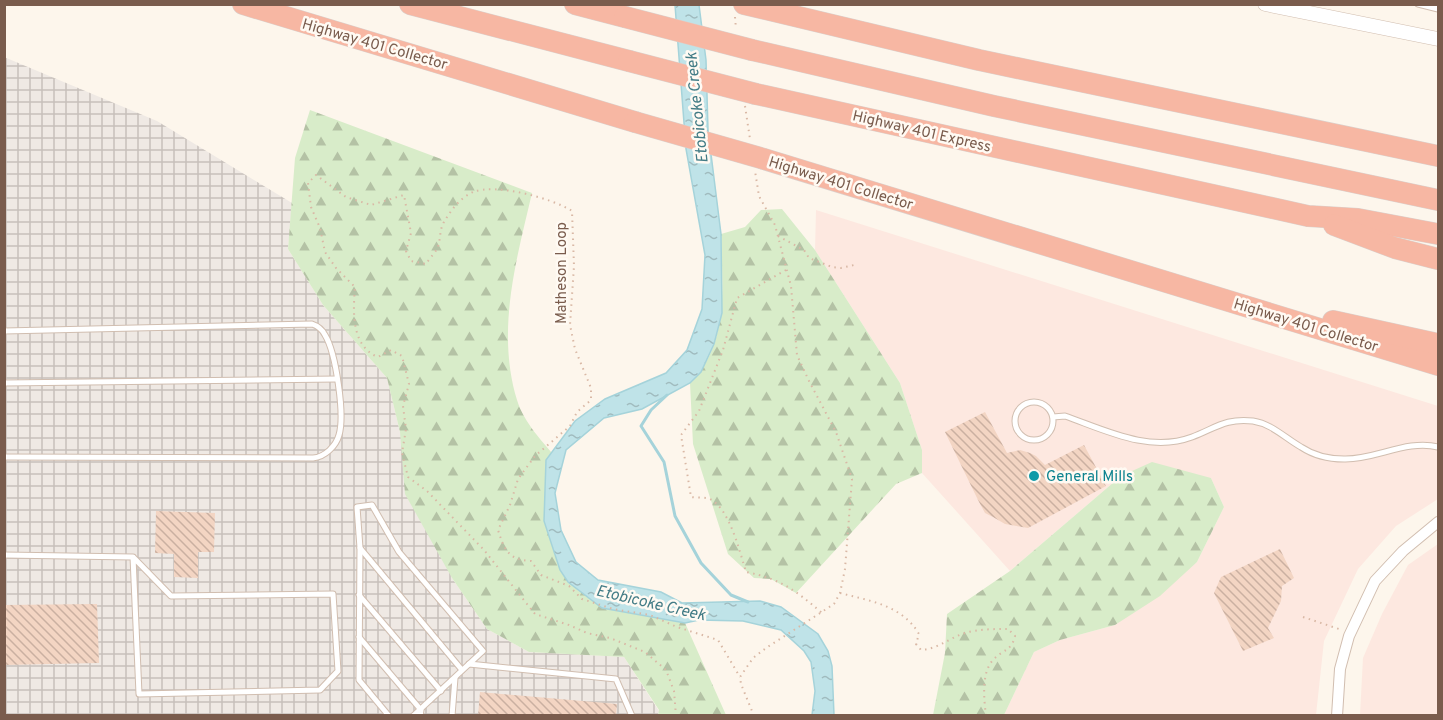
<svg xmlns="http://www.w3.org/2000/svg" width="1443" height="720" font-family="Overpass,sans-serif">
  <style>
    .commercial { fill: #fde8e0 }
    .industrial { fill: url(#industrial-grid) }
    .forest { fill: url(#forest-firs) }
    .water { fill: url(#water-ripples); stroke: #a5d3da; stroke-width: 1.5 }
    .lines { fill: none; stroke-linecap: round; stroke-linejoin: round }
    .stream { stroke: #a5d3da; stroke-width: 3 }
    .building { fill: url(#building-back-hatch) }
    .service-casing { stroke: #d1beb0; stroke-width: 7 }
    .minor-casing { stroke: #d1beb0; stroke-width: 12 }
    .tertiary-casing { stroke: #d1beb0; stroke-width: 15 }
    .motorway-casing { stroke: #dad1cd; stroke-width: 22 }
    .path { stroke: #d9b8a5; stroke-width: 2; stroke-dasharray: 1.5 4.5; stroke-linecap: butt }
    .service { stroke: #fff; stroke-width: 5 }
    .minor { stroke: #fff; stroke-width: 10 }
    .tertiary { stroke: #fff; stroke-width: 14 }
    .motorway { stroke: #f7b7a3; stroke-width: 21 }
    .motorway-bridge-casing { stroke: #dad1cd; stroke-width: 22; stroke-linecap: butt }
    .motorway-bridge { stroke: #f7b7a3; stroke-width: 21 }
    .culture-dot { fill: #0f9aa8; stroke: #fffaf3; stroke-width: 2 }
    .labels { text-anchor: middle; stroke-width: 5; stroke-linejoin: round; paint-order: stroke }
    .street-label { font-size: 15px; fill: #7a5c4d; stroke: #fffaf3 }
    .culture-label { font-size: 15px; fill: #0d838f; stroke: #fffaf3; text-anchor: start }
    .water-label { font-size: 16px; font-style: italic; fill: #437c86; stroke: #fffaf3 }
  </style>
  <defs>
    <pattern id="industrial-grid" width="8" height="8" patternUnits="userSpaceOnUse" patternTransform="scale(1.5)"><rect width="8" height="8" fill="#efe9e4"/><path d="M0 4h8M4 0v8" fill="none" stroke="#c7c0bb"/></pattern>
    <pattern id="forest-firs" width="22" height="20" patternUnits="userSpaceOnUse" patternTransform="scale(1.5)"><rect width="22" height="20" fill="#d8ecc9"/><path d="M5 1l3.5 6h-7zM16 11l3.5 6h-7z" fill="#b4c2a5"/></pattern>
    <pattern id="water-ripples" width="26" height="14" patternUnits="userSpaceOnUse" patternTransform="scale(1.5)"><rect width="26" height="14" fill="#bfe3e8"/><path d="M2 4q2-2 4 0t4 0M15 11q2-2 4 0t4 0" fill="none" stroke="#a0bbbe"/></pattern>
    <pattern id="building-back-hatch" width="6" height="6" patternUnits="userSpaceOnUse" patternTransform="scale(1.5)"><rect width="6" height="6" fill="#f3d5c3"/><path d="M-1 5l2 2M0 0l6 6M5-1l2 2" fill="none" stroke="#cab0a1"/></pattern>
  </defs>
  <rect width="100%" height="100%" fill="#fdf6ec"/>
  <g class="commercial">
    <path d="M816,210l622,196v93l-42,27 -38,43 -34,72 -8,74h-312l30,-63 26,-12 55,-15 82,-63 27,-55 -13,-29 -90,-2 -111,95 -88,-98v-23l-22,-67 -85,-133z"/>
    <path d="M1438,544v171h-78l3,-57 19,-44 26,-49z"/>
  </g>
  <path class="industrial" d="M4,57l153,64 135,82 -4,46 35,56 64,73 13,54 52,146 35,51 42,23 95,5 35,54 -1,4h-653z"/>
  <g class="forest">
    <path d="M310,110l222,83c-16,68 -36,138 -15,207 7,23 26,42 41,60l-14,61 16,49 8,12 34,26 83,15 41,92h-68l1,-5 -35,-53 -95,-5 -42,-23 -35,-51 -47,-84 -5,-62 -13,-54 -64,-73 -35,-56 7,-91z"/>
    <path d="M782,209l33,41 85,133 22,67v23l-26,11 -100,109 -25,-14 -17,-1 -26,-24 -35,-110 -3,-61c40,-40 32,-98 31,-149l24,-7 16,-17z"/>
    <path d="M1152,462l59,16 13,29 -27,55 -37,34 -45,29 -55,15 -26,12 -30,63h-71l12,-62 2,-39 63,-43 111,-95z"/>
  </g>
  <path class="water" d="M675,5h24l7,55 2,70 13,104 1,79 -8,31 -13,28 -11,11 -48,26 -38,9 -38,32 -11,43 6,37 15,32 22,18 63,12 21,11 78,-2 21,6 37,27 10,17 4,15 2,49h-22l3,-24 -4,-29 -7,-11 -23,-21 -38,-9 -44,-1 -14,3 -83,-15 -34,-26 -8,-12 -16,-49 2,-61 29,-39 30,-22 61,-26 21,-23 15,-41 3,-54 -19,-106z"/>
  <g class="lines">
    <path class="stream" d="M667,395l-16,15 -10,16 23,36 11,54 26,47 30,32 17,7"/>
  </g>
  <g class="building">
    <path d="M985,412l22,41 13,-3 10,3 6,3 9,9 39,-20 22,41 -78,42 -23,-4 -12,-7 -8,-4 -7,-13 -33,-68z"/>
    <path d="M156,511l59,2 -1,39h-16v26l-24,-1v-23l-19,-1z"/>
    <path d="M1280,549l14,29 -12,8 -1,15 -13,27 6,10 -31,13 -29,-58 7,-16z"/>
    <path d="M97,604l2,59 -95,2v-60z"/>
    <path d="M480,692l137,12 -1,12h-138z"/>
  </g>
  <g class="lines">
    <defs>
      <g id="service">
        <path d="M1418,4l20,5"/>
        <path d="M4,331l308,-7c6,2 10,5 13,11 11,18 20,80 14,100 -3,11 -14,22 -26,23l-309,-1"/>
        <path d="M4,383l333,-4"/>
        <circle cx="1034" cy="421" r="19"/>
        <path d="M1053,417l12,-1c40,14 84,37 127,21 24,-9 33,-19 61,-16 19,3 32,17 48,26 12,8 28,12 43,12 31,1 63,-20 94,-12"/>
        <path d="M360,548l102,122"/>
        <path d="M4,555l129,2 38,39 162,-2 5,77 -18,19 -181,4 -6,-137"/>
        <path d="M359,595l82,96"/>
        <path d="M359,637l62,73 -1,6"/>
        <path d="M469,664l147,15 16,37"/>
        <path d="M389,716l-30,-36 1,-132 -3,-41 15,-2 27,47 84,99 -70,65"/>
        <path d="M452,716l3,-38"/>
      </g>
      <path id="minor" d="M1337,716l3,-47 9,-33 26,-55 28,-30 35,-29"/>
      <path id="tertiary" d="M1265,4l173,35"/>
      <g id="motorway">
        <path d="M243,4l392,118"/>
        <path d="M410,4l219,57"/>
        <path d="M575,4l50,13"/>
        <path d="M744,4l235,56 459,96"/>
        <path d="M752,50l242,56 444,94"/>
        <path d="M756,94l552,122 50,3 80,15"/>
        <path d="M764,159l674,206"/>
        <path d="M1334,225l61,23 43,11"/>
        <path d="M1333,321l105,23"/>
      </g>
    </defs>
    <use href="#service" class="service-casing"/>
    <use href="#minor" class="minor-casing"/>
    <use href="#tertiary" class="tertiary-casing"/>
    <use href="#motorway" class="motorway-casing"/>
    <g class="path">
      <path d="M735,17l1,12"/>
      <path d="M745,106l5,33"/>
      <path d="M778,236l26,14 5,8 23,9 9,1 13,-3"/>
      <path d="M786,270l-49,28 -14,52 -24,61 -18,24 10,62c5,1 14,0 19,2 20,10 30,54 36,73 35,7 49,18 76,41"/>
      <path d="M840,593c30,8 62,12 79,41l-3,10 5,6c17,-1 28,-12 44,-17 13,-4 29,-4 43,-4l7,7c-4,16 -12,13 -22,24 -12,13 -9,39 -7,56"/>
      <path d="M1303,617l39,13"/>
      <path d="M676,716l-2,-25 -8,-21 -21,-18 -35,-14 -23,-5 -18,-8 -34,-11 -51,-64 -57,-59 -19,-14 -6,-24 4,-24 -3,-23 6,-22 -7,-28 -11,-6 -13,7c-27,-11 -25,-45 -23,-70l-19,-19 -11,-16 -5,-24 -9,-21 -3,-24 8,-8 30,22 25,8 33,-10 7,38 -5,18 5,10 15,3c3,-5 8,-10 11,-15 4,-8 2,-19 7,-27 7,-12 16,-24 29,-30 22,-9 79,6 99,19l2,55 -4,59 5,24 16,39v12l-14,12 -7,14 -35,30 -17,23 -8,26 -12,25c6,19 10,30 33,31l10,14 28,11 13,13 31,10 37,6 27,12 41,13 22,37"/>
      <path d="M754,716l-13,-32 -1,-7 13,-19 13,-10 68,-44 6,-11 5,-24 7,-90 -16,-47 -27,-51 -12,-26 -6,-69 -16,-61 -16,-29 -4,-25"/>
    </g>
    <use href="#service" class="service"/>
    <use href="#minor" class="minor"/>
    <use href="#tertiary" class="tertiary"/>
    <use href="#motorway" class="motorway"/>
    <defs>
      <g id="motorway-bridge">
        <path d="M625,17l127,33"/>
        <path d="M629,61l127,33"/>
        <path d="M635,122l129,37"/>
      </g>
    </defs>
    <use href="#motorway-bridge" class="motorway-bridge-casing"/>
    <use href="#motorway-bridge" class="motorway-bridge"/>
  </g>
  <circle class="culture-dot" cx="1034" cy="476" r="6"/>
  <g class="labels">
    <g class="street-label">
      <text transform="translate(375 44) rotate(16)" y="5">Highway 401 Collector</text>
      <text transform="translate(922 131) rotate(13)" y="5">Highway 401 Express</text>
      <text transform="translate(841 183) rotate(17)" y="5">Highway 401 Collector</text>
      <text transform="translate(561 273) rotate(-90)" y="5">Matheson Loop</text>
      <text transform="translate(1306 325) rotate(17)" y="5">Highway 401 Collector</text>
    </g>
    <g class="culture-label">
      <text x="1046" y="481">General Mills</text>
    </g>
    <g class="water-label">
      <text transform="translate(696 108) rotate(-96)" y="6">Etobicoke Creek</text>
      <text transform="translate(651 602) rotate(13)" y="6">Etobicoke Creek</text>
    </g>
  </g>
  <rect width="1443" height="720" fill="none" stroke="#7a5c4d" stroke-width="12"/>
</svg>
